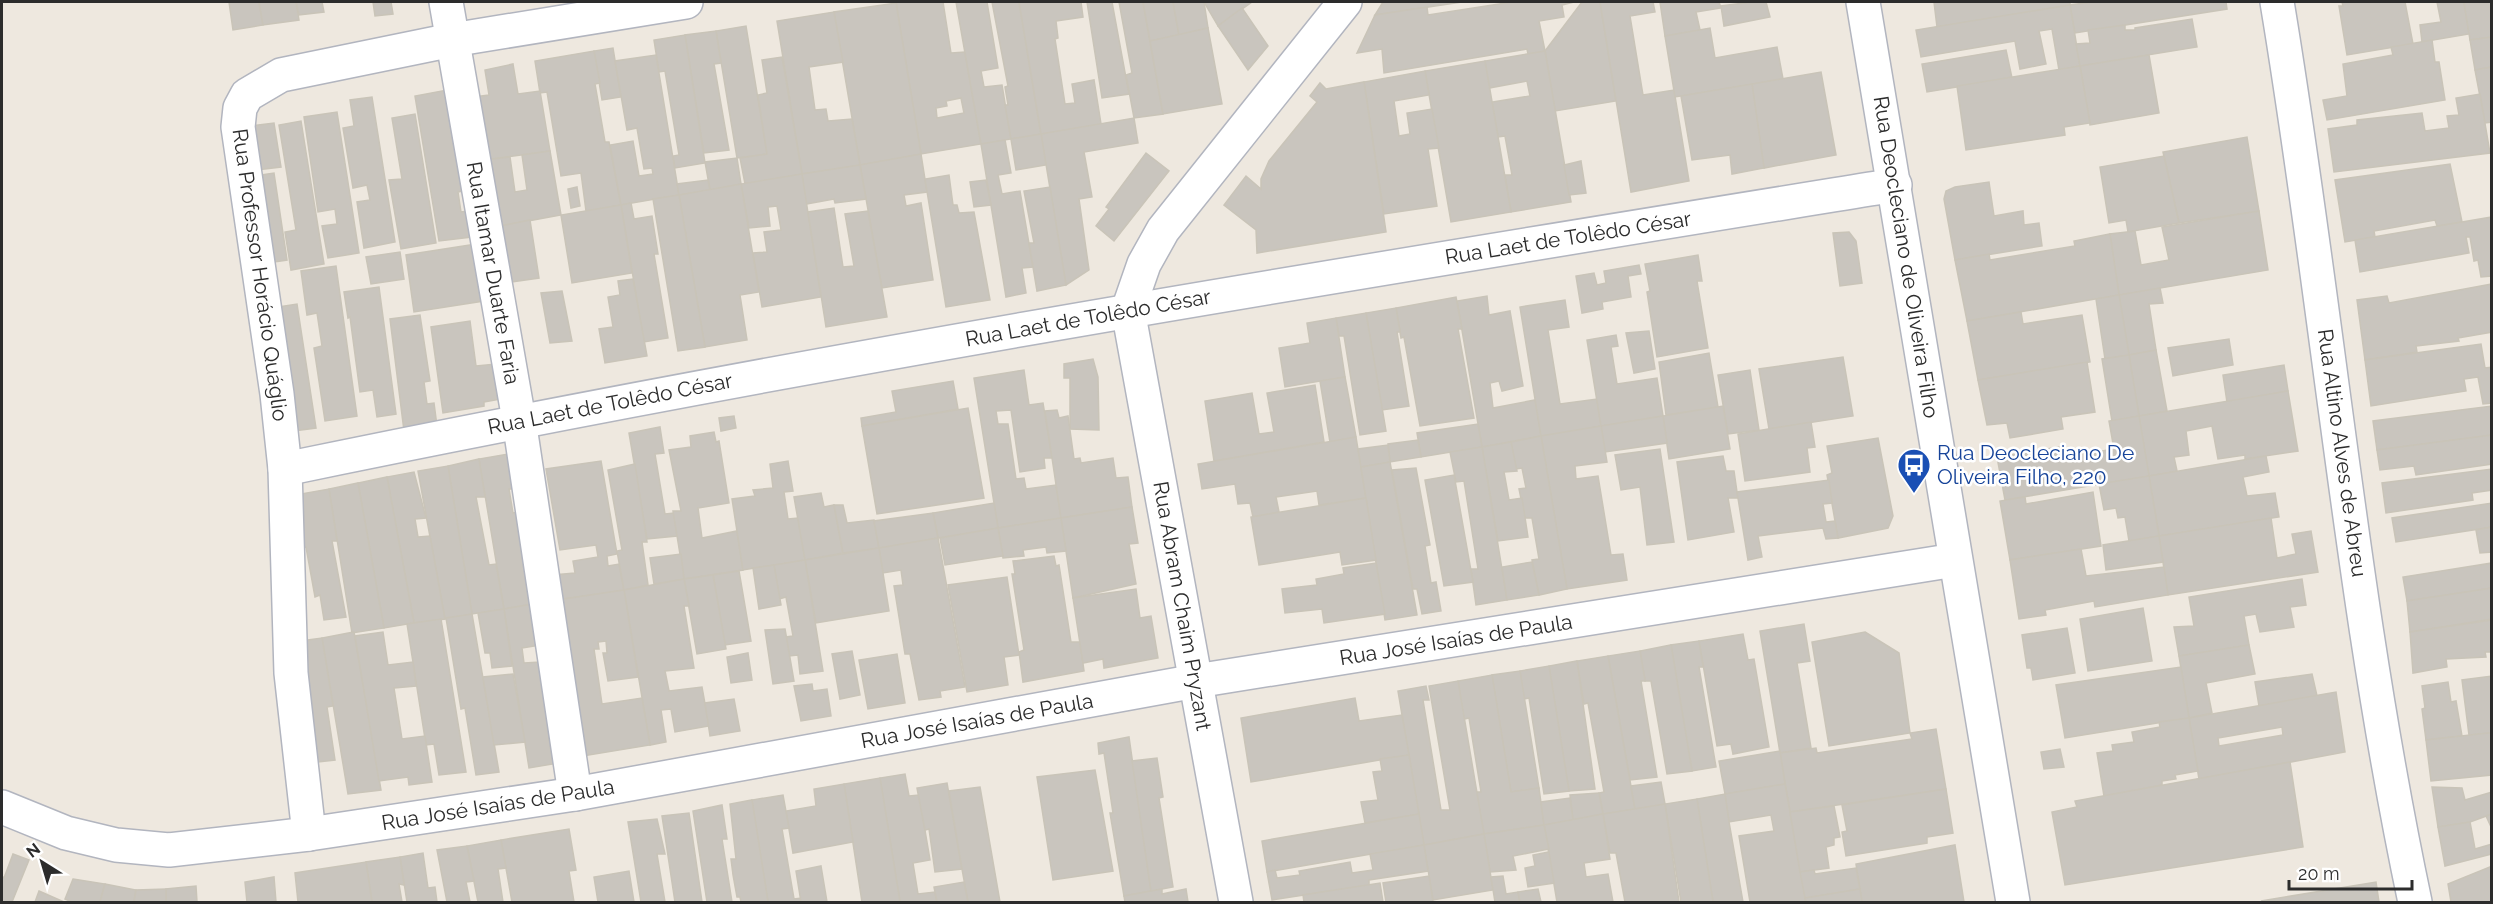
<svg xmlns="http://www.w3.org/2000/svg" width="2493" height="904" font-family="Raleway,sans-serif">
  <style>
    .building { fill: #c9c5be; stroke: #c9c4b8; stroke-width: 1.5; fill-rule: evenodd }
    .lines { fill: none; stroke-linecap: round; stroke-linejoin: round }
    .minor-casing { stroke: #b2b5bf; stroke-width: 36 }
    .tertiary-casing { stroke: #b2b5bf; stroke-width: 36 }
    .minor { stroke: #fff; stroke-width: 33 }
    .tertiary { stroke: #fff; stroke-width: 33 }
    .labels { text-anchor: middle; stroke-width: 5; stroke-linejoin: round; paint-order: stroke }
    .street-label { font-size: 21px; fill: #2c2c2c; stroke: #fff }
    .transit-label { font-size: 21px; fill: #164399; stroke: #fff; text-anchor: start }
  </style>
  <rect width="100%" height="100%" fill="#eee8df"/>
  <g class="building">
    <path d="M229,2h30l4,23 -30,5z"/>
    <path d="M259,2h37l3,18 -36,5z"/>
    <path d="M296,2h26l2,10 -25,3z"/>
    <path d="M373,2h18l2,12 -18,2z"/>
    <path d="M896,2h47l8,51 14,-1 16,92 -60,10zM961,98l3,15 -27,5 -1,-10 11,-2 -1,-5z"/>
    <path d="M956,2h31l11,66 -17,3 3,16 18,-2 9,54 -30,5z"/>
    <path d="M992,2h27l22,132 -30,5 -6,-34h3l-3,-18 3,-1z"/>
    <path d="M1019,2h62l2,15 -27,4 2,17 -3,1 10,65 10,-1 -3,-19 22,-4 7,44 -60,10z"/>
    <path d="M1087,2h25l17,92 -27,4z"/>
    <path d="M1119,2h24l20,112 -29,4 -8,-43 6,-2z"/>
    <path d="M1143,2h30l6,33 -29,6z"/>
    <path d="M1173,2h31l4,26 -29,7z"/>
    <path d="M1204,2h48l-34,24z"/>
    <path d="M1383,2h79l-87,13z"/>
    <path d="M1512,2h62l-12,3 2,12 -25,4 6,30 -17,3 -1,-5 -143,24 -2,-24 -25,4 18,-38 52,-8 1,8z"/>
    <path d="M1582,2h18l16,99 -61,10 -10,-60z"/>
    <path d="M1600,2h53l2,10 -25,4 13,79 31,-5 15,91 -58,11z"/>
    <path d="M1660,2h59l2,6 -25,4 4,18 -35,6z"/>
    <path d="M1752,2h14l4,15 -46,9 -3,-20z"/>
    <path d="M1934,2h136v3l-133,22z"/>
    <path d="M2092,2h134l1,7 -152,24 -5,-28z"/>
    <path d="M2342,2h63l8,42 -66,11 -8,-49h4z"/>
    <path d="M2437,2h27l5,32 -47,8 -2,-17 21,-3z"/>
    <path d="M2464,2h28v35l-22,3z"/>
    <path d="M896,3l25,151 -61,11 -26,-153z"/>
    <path d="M2070,5l10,61 -21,4 -7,-41 -13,2 7,33 -26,5 -5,-28 -94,16 -5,-27z"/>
    <path d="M1242,8l26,38 -20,24 -30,-44z"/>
    <path d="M834,12l9,50 -34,5 6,43 11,-1 2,12 24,-2 8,46 -58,9 -25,-153z"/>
    <path d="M2192,19l5,28 -117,19 -4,-22 14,-1 -2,-13 37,-5v5h10v-2z"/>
    <path d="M746,26l21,128 -30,4 -21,-127z"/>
    <path d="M1208,28l14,76 -59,10 -13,-73z"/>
    <path d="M1710,28l5,30 62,-11 6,32 -108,18 -10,-61z"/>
    <path d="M716,31l5,32 -7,1 15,86 -25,3 -19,-118z"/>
    <path d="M685,35l20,128 -30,5 -2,-12 6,-1 -14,-84 -6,1 -5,-32z"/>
    <path d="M2492,37v30l-17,3 -5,-30z"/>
    <path d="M2432,40l3,22h4l6,38 -118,20 -4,-20 24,-4 -4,-32 50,-9 -2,-8z"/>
    <path d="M613,48l8,49 -19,3 -8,-49z"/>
    <path d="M2006,50l6,28 -85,14 -5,-28z"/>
    <path d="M594,51l6,32 -5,1 10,58h4l12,63 -35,6 -5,-38 -20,3 -14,-84 -7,1 -5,-32z"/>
    <path d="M1545,51l26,151 -60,10 -6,-37h7l-7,-39 -7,1 -6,-35 38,-6 -3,-15 -38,7 -4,-27z"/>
    <path d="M656,55l23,140 -58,10 -11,-60 23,-4 6,35 14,-2 -1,-6 -8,1 -7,-41 -10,2 -12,-69z"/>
    <path d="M2149,55l10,58 -69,12 -10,-59z"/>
    <path d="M782,57l20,117 -57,10 -5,-26 27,-4 -9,-59 9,-2 -5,-33z"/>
    <path d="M1485,61l26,151 -60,10 -26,-151z"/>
    <path d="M513,64l5,30 22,-3 10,60 -66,9 -10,-63 15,-2 -4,-25z"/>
    <path d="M2080,66l10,57 -26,4 1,8 -99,15 -9,-64z"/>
    <path d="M2492,67v55l-7,1 -10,-53z"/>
    <path d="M1425,71l4,24 -35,6 5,35 11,-2 -3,-21 25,-4 7,39 -11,1 9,57 -53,8 -20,-132z"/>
    <path d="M1821,72l15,83 -72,13 -12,-84z"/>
    <path d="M1364,82l22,150 -129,21 -1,-23 -32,-25 22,-29 15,13v-10l8,-18 48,-59 -7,-6 10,-13 6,6z"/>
    <path d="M1752,84l12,84 -32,6 -2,-19 -38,5 -11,-64z"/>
    <path d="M447,90l25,99 -14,3 3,20 14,-2 5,26 -41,5 -24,-145z"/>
    <path d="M2480,94l10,59 -156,19 -6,-43 29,-4v-5l65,-7 3,18 24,-3 -2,-12 12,-1 -3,-17z"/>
    <path d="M372,97l23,145 -31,6 -7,-46 13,-2 -3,-15 -14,3 -10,-60 11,-2 -4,-26z"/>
    <path d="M337,112l22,141 -31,5 -6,-32 15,-2 -2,-15 -17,3 -14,-95z"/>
    <path d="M415,114l21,129 -35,6 -12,-69 13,-1 -10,-61z"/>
    <path d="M1134,118l4,25 -54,9 8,45 -13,2 10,71 -23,15 -25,-151z"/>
    <path d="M301,121l23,143 -33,6 -6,-38 11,-2 -17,-105z"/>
    <path d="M274,123l7,44 -33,4 -7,-44z"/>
    <path d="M1041,134l5,31 -30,5 -5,-31z"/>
    <path d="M2247,137l12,74 -80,12 -16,-71z"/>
    <path d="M1005,140l6,33 -13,2 4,19 18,-3 13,76 -11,1 4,25 -20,4 -25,-153z"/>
    <path d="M550,151l11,64 -66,12 -11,-67 26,-3 5,35 12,-2 -5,-35z"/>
    <path d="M1146,153l23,18 -55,70 -18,-15 13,-17 -3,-2z"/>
    <path d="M921,154l6,38 -23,3 2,11 15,-3 12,77 -51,8 -22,-123z"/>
    <path d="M2164,156l15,67 -51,9 -2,-12 -17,3 -9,-56z"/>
    <path d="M737,158l4,26 -31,6 -5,-28z"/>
    <path d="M1581,161l5,32 -17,2 -5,-30z"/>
    <path d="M2450,164l12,58 -25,4 -2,-6 -61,11 1,6 -30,5 -10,-62z"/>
    <path d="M860,165l6,34 -31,4 -1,-4 -28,5 -4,-30z"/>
    <path d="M274,173l13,87 -26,4 -13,-87z"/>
    <path d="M802,174l19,123 -59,10 -9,-54 14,-1 -3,-20 17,-2 -4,-24 -9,1 2,19 -21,2 -8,-44z"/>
    <path d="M949,175l4,30h4l2,8 15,-1 16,88 -44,7 -21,-128z"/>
    <path d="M708,180l2,10 -31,5 -2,-11z"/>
    <path d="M986,180l5,25 -17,2 -4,-25z"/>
    <path d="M1989,182l5,34 29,-5 1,14 15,-2 3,23 -87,14 -11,-61 2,-8 9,-4z"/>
    <path d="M741,184l18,108 -19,3 7,45 -42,7 -26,-152z"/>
    <path d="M577,187l3,19 -9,2 -3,-19z"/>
    <path d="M1050,187l16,98 -29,6 -8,-48h5l-10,-52z"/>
    <path d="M679,195l26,152 -27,4 -25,-152z"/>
    <path d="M631,203l3,16 18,-3 6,38h-4l14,84 -24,4 -23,-137z"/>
    <path d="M621,205l11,68 -60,10 -11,-68z"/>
    <path d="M834,208l9,59 11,-1 -9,-52 23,-3 19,106 -61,10 -18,-115z"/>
    <path d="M2259,211l9,59 -149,25 -9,-61 25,-3 6,34 28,-5 -7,-33z"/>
    <path d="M2492,217v59l-11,1 -3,-17 -4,1 -4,-24h-4l3,16 -109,19 -5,-32z"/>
    <path d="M530,220l9,58 -35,5 -9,-56z"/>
    <path d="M1849,232l7,9 6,42 -22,3 -7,-53z"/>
    <path d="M2110,234l9,61 -152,26 -12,-61 34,-6 1,6 85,-14 -1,-5z"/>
    <path d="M482,243l8,57 -76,12 -8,-57z"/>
    <path d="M400,252l4,27 -33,5 -5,-27z"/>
    <path d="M1698,255l4,26h-5l11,67 -51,9 -10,-65 3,-1 -5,-27z"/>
    <path d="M1639,265l2,9 -13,2 3,21 -29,5 1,7 -21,4 -6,-37 18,-3 3,12 9,-2 -2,-12z"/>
    <path d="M336,266l21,150 -32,5 -11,-73 8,-2 -5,-33 -10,2 -6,-44z"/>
    <path d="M633,279l14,77 -42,7 -6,-34 14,-2 -5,-30 12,-2 -2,-14z"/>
    <path d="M2492,284v48l-34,6 1,3 -43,5 1,6 -52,8 -8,-60 30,-4 2,7z"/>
    <path d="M379,287l17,127 -19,3 -4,-27 -13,2 -10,-75 -2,1 -4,-26z"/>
    <path d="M2160,288l3,15 -14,1 7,46 -27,5 -10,-60z"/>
    <path d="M562,291l10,50 -22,2 -9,-50z"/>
    <path d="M2119,295l10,60 -24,4 -9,-60z"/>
    <path d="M1487,296l2,19 21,-4 13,75 -21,5 -3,-10 -9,2 3,25 42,-8 6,36 -59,11 -25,-146z"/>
    <path d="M1456,297l6,32h-4l16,89 -54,8 -16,-89 -3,1 -5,-30z"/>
    <path d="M1565,300l4,27 -21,3 12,74 37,-5 4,27 -60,10 -21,-129z"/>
    <path d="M297,304l19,124 -22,3 -23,-123z"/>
    <path d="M1396,308l4,24h-3l12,74 -27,4 -16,-97z"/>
    <path d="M2021,312l2,12 59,-9 8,47 -112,18 -11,-59z"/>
    <path d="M1366,313l20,118 -26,4 -16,-99h-5l-3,-18z"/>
    <path d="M420,315l10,66 -6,1 3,22 7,-1 3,23 -33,5 -14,-112z"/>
    <path d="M1336,318l9,59 -60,10 -6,-39 31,-5 -3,-20z"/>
    <path d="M470,321l6,45 20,-2 5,35 -17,3v4l-41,7 -12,-86z"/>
    <path d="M1649,331l6,38 -21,4 -8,-40z"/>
    <path d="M1616,335l2,11 -7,1 6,37 40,-6 6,38 -62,10 -14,-86z"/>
    <path d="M2229,339l4,26 -60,11 -5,-28z"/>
    <path d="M2481,344l4,24 7,-1v36l-9,1 -5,-27 -14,2 2,12 -95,15 -6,-46z"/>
    <path d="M2156,350l11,61 -28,5 -10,-61z"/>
    <path d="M1709,353l9,54 -52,8 -7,-53z"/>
    <path d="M2129,355l10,61 -27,5 -10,-62z"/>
    <path d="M1843,357l10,59 -84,13 -10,-60z"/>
    <path d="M1093,359l5,18 1,53 -29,-1v-51h-6v-14z"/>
    <path d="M2087,362l8,50 -34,5 2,12 -53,9 -3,-15 -20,2 -9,-45z"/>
    <path d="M2284,365l4,26 -61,11 -4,-27z"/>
    <path d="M1024,370l5,35 14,-2 9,55h-8l1,10 -25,4 -9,-62 -15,1 2,13h10l8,55 8,-1 2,11 30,-4 5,33 -63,10 -24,-150z"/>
    <path d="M1750,370l9,60 -31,4 -10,-59z"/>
    <path d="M1345,377l11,60 -26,5 -10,-61z"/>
    <path d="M953,381l5,28 -96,17 -1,-8 35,-6 -4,-21z"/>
    <path d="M1315,385l9,57 -110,19 -9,-60 47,-8 7,41 15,-2 -7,-39z"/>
    <path d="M2288,391l10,60 -53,8v-4l-27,4 -6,-33 -26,5 3,24 -15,2 3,14 -28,5 -10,-60z"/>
    <path d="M1723,406l7,43 -61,10 -6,-43z"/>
    <path d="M2492,406v29l-115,15 -4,-29z"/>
    <path d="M968,408l16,90 -107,16 -15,-88z"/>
    <path d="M1057,410l2,8 9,-2 6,43 6,-1 1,5 32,-5 3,20 12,-1 4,30 -71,11 -16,-107z"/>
    <path d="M734,416l2,12 -15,3 -2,-13z"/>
    <path d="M1663,416l4,27 -62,9 -4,-26z"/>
    <path d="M2139,416l10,60 -144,24 -8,-43 62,-10 1,11 54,-9 -5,-28z"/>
    <path d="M1811,422l4,25 -8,1 3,24 -65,9 -7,-47z"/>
    <path d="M1478,424l4,23 -61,10 -4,-24z"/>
    <path d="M1601,426l6,36 -32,4 1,13 22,-3 13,79 12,-1 4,26 -60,9 -26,-153z"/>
    <path d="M660,427l4,26 -9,1 10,60 9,-1 3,23 -30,3 -18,-106z"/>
    <path d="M714,432l2,10 3,-1 10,62 -31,5 4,30 35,-7 6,39 -59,9 -11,-68h8l-12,-61 22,-3 -1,-11z"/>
    <path d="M2492,435v29l-76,11 -2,-9 -34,4 -3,-20z"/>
    <path d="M1541,436l26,153 -28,6 -7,-35 7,-1 -7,-41h-7l-6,-29 7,-1 -4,-20 -6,1 -5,-27z"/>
    <path d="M1356,437l10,61 -47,7 -2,-14 -41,6 3,15 -26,5 -3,-14 -12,1 -3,-20 -33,5 -4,-25z"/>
    <path d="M1878,438l15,78 -5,12 -50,10 -11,-63 5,-2 -5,-27z"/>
    <path d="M1418,440l3,17 -31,5 -2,-18z"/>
    <path d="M1511,442l6,29 -13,1 5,28 13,-2 6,39 -30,4 -16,-94z"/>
    <path d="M1388,445l2,17 -29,5 -3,-18z"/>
    <path d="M1482,447l25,153 -31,5 -5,-36h7l-14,-88 -8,1 -6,-30z"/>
    <path d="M1660,449l14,93 -27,3 -7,-58 -19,3 -6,-35z"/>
    <path d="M508,454l6,35h-5l4,24 5,-1 15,92 -29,5 -25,-150z"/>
    <path d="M1723,456l3,15h8l3,21 1,6h-10l6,34 -46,8 -11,-78z"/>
    <path d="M2266,456l3,16 -26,5 4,19 28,-3 4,24 -120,19 -10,-60z"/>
    <path d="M479,459l6,38h-9l13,68 7,-1 8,45 -32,5 -24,-148z"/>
    <path d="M601,461l16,93 -10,2 1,10 11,-2 5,26 -67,10 -4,-25 22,-2 -2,-12 25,-4 -2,-12 -36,5 -14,-81z"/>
    <path d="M788,461l5,30 -9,1 4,27 10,-1 7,42 -62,10 -11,-71 23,-3 -2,-6 20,-2 -3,-24z"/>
    <path d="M1390,462l27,153 -32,5 -24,-153z"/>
    <path d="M635,464l12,78h-5l6,43 -24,5 -7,-39 5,-1 -14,-80z"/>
    <path d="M448,466l24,148 -27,5 -27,-148z"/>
    <path d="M1416,468l14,77 -5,1 6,37 5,-1 5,29 -19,3 -5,-25h-4l-21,-119z"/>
    <path d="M2492,469v21l-20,3 1,7 -87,13 -4,-30z"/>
    <path d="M414,472l12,46 -11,1 3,18 12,-1 15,83 -31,4 -27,-146z"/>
    <path d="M1454,475l19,107 -29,4 -19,-106z"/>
    <path d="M2149,476l10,60 -30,5 -4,-24 -7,1 -2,-10 -12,2 -5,-26z"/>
    <path d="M387,477l27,146 -30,5 -26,-145z"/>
    <path d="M1829,480l3,23 -9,1 3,18 9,-1 3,17 -12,1 -3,-11 -65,8 4,21 -14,3 -11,-68z"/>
    <path d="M358,483l26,145 -32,5 -23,-144z"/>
    <path d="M329,489l8,52h-5l14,76 -22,3 -4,-25 -5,2 -9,-50 -4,1 -7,-53z"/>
    <path d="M2093,492l8,54 -91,14 -10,-59 25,-4 1,7z"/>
    <path d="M821,493l3,14 10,-2 9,48 -38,7 -11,-63z"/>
    <path d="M1366,498l10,62 -34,5 -2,-13 -81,13 -8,-48z"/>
    <path d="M994,503l4,25 -60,10 -5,-25z"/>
    <path d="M2492,503v24l-96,15 -4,-24z"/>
    <path d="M834,505h9l4,18 27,-3 5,28 -36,5z"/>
    <path d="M1132,507l6,36 -9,1 7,40 -63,14 -12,-80z"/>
    <path d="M933,513l5,25 -59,10 -5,-27z"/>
    <path d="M1061,518l5,33 -19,2 -1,-6 -23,3 1,6 -21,2 -5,-30z"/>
    <path d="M2271,518l6,40 19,-4 -4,-20 19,-3 7,41 -150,23 -9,-59z"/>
    <path d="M2492,527v25l-12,1 -4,-23z"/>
    <path d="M998,528l5,28 -58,9 -5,-27z"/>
    <path d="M2159,536l4,26 -57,8 -3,-25z"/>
    <path d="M938,538l27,149 -25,4 1,6 -22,3 -9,-46h-5l-11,-68 9,-1 -2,-15 -18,3 -4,-25z"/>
    <path d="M879,548l10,63 -73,12 -11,-63z"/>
    <path d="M2081,549l5,27 78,-9 4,28 -73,12 -1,-6 -49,9 1,5 -27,4 -9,-59z"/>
    <path d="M681,554l3,25 -30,5 -4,-26z"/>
    <path d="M1054,556l2,10 3,-1 12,77h9l4,29 -61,11 -4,-30 5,-2 -12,-76h3l-2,-13z"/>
    <path d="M805,560l18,111 -23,3 -2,-19 -9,1 -3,-19 7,-1 -7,-39 -7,2 -5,-34z"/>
    <path d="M1532,562l7,33 -32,5 -5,-33z"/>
    <path d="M1376,563l9,51 -61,9 -2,-14 -37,4 -3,-24 35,-4 -1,-6 28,-5 -1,-6z"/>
    <path d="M2492,563v25l-85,13 -4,-24z"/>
    <path d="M774,565l7,40 -22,4 -6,-41z"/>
    <path d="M739,571l12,70 -26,4 -12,-70z"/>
    <path d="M713,575l13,74 -29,5 -13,-75z"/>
    <path d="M1007,577l12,78 -15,2 4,28 -41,7 -19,-107z"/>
    <path d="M684,579l5,27h-5l10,62 -29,3 4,20 33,-4 7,39 -34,6 -4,-23 -10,1 5,32 -16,3 -26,-155z"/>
    <path d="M2302,579l4,26 -16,2 4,20 -34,5 -4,-18 -12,2 5,29 -70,11 -5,-29 20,-1 -5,-29z"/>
    <path d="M2492,588v31l-82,13 -3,-31z"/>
    <path d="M1136,589l4,29 11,-2 7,42 -54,10 -1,-9 -20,4 -10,-65z"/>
    <path d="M624,590l14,87 -30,4 -5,-28h4l-1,-12 -8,1 1,7h-5l8,55 40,-6 8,47 -67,11 -26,-156z"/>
    <path d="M533,604l8,41 -19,3 2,15 16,-1 14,76h-5l4,26 -24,4 -25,-159z"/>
    <path d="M2143,608l9,53 -64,10 -8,-52z"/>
    <path d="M504,609l8,57 -20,2 -2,-15h-5l-7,-40z"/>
    <path d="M472,614l27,158 -23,3 -11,-67 -4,1 -15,-91z"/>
    <path d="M441,619l25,153 -27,3 -5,-31 -8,1 -19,-121z"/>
    <path d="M2492,620v32h-7l1,5 -40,2 1,8 -34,6 -3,-41z"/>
    <path d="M1804,624l6,37 -13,2 14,85 -31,5 -20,-122z"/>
    <path d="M2067,628l8,45 -42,7 -2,-12h-4l-5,-33z"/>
    <path d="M785,629l9,52 -21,3 -8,-54z"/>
    <path d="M354,632l27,158 -33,4 -26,-156z"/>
    <path d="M383,632l5,33 25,-3 3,24 -22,2 8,51 23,-3 7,46 -23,3 -1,-8 -29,4 -24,-145z"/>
    <path d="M1865,632l34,21 11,80 -81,13 -17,-104z"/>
    <path d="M1743,634l5,26 6,-1 15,88 -36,7 -2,-10 -14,2 -18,-105z"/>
    <path d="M322,638l11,68 -6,1 8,53 -26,3 -16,-121z"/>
    <path d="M1699,641l4,26h-4l17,100 -24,4 -21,-126z"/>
    <path d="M1671,645l21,126 -25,3 -16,-93h-6l-5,-30z"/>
    <path d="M2249,645l6,29 -49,9 6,30 -23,5 -10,-62z"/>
    <path d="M852,651l8,44 -20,4 -8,-45z"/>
    <path d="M1640,651l5,30h-4l16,96 -27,3 -22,-124z"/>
    <path d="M748,653l4,27 -21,3 -4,-26z"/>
    <path d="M897,654l8,49 -37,6 -9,-49z"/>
    <path d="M1608,656l27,153 -32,5 -4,-21 5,-1 -16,-89 -4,1 -7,-43z"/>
    <path d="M1577,661l18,128 -26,2 -20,-125z"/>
    <path d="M1549,666l20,125 -25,3 -15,-96 -5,1 -4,-28z"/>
    <path d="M2181,667l8,51 -124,20 -9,-53z"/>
    <path d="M1520,671l19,117 -28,4 -19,-117z"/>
    <path d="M513,674l12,68 -31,3 -11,-68z"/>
    <path d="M2312,674l5,22 -58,10 -4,-24z"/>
    <path d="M1492,675l19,117 28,-4 5,37 -60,9 -8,-42h5l-12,-74 -5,1 -6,-38z"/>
    <path d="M2492,676v57l-23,2 -7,-55z"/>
    <path d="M1458,681l26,153 -60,11 -26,-154 28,-5 3,14h-6l18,110h9l-21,-124z"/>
    <path d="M2448,682l3,20 5,-1 6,35 -36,4 -4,-31 3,-1 -3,-22z"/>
    <path d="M812,684l1,7 14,-2 4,27 -30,5 -7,-35z"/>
    <path d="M2336,692l9,60 -146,27 -10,-61zM2282,727l1,8 -64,11 -1,-8z"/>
    <path d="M1355,698l4,23 43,-6 7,40 -158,27 -10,-64z"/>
    <path d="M734,699l6,32 -30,5 -5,-33z"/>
    <path d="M2189,718l9,53 -23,4 1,4 -14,2v4l-58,11 -7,-43 16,-2 -1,-6 22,-3 -2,-10 28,-5 -1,-5z"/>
    <path d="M1936,729l10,60 -156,23 -10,-59 36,-5 1,5 95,-14 -2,-6z"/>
    <path d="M2488,733h4v42l-61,6 -5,-41z"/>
    <path d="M1129,737l22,154 -27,5 -14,-83h3l-9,-60 -5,1 -1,-11z"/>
    <path d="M2060,749l4,18 -20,2 -3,-17z"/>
    <path d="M1780,751l5,33 -60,10 -6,-33z"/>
    <path d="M1409,755l10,59 -54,9 -4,-21 17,-2 -5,-28 9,-1 -2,-12z"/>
    <path d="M1157,758l6,39 -4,1 14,89 -22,4 -19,-130z"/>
    <path d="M2290,762l13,85 -238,38 -13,-73 25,-5 -2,-6z"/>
    <path d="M1095,770l18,101 -60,9 -16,-103z"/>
    <path d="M905,774l4,22 10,-1 11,65 -17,3 5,31 17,-2 2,10h-37l-20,-124z"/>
    <path d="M880,778l20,124h-38l-18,-118z"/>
    <path d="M1661,782l4,22 -30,5 -4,-23z"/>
    <path d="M947,783l15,86 -27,3 -6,-43 -4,1 -8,-42z"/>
    <path d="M844,784l9,58 -60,11 -7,-42 30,-5 -2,-17z"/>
    <path d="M1785,784l21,118h-56l-11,-66 35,-5 -3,-16 -42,7 -4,-28z"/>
    <path d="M980,787l20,115h-32l-6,-33 -13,-78z"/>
    <path d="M2432,787l30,1 3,12 27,-8v22l-22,8 -32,5z"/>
    <path d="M1946,789l7,44 -26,4v6l-81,13 -4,-24 5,-1 -5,-26z"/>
    <path d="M1599,793l4,21 -30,6 -3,-25z"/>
    <path d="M1725,794l4,28 14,80h-30l-16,-103z"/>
    <path d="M783,795l6,33 -7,1 12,70 7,-1v4h-33l-16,-102z"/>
    <path d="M1570,798l3,22 -29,5 -3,-23z"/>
    <path d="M1697,799l16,103h-32l-16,-98z"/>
    <path d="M752,800l16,102h-27l-1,-5h-3l-4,-22 -2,-16h5l-6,-55z"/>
    <path d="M1665,804l14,98h-54l-9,-49h-6l-7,-39z"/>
    <path d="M722,805l5,34h-5l10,63h-25l-14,-91z"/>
    <path d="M1834,806l6,31 -6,1v7l-8,2 3,21 -29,4 -10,-60z"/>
    <path d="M689,813l13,89h-27l-13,-86z"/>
    <path d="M1419,814l5,31 -157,27 -5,-31z"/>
    <path d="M1603,814l7,45 -26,4 2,14 22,-3 5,28h-56l-13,-77z"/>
    <path d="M2492,814v15l-6,-13z"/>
    <path d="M657,819l8,35h-8l8,48h-24l-13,-80z"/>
    <path d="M2470,822l5,27 17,-5v10l-47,12 -7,-39z"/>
    <path d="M1544,825l5,24 -36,7 3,14 -26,2 -6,-38z"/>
    <path d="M569,829l7,41 -7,1 5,31h-62l-11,-62z"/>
    <path d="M1484,834l9,56 -60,10 -9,-55z"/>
    <path d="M501,840l5,28 -8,1 5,33h-25l-11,-56z"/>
    <path d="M1424,845l4,26 -59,9v5l-97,15 -5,-28 8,-2 2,8 23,-3 -1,-4 51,-9 2,11 21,-3 -3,-16z"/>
    <path d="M1955,845l9,57h-102l-6,-38z"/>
    <path d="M467,846l7,35 -8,1 4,20h-23l-10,-52z"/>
    <path d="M1549,852l5,31 -26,4 -3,-19 10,-2 -2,-11z"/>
    <path d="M423,853l5,35 7,-1 2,15h-30l-7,-45z"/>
    <path d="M13,854l16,6 -17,42h-10v-26l2,2z"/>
    <path d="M400,857l4,28 -5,-1 3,18h-30l-6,-40z"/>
    <path d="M366,862l6,40h-74l-3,-29z"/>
    <path d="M821,866l6,36h-26l-5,-31z"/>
    <path d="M2492,866v36h-41l-3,-18z"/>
    <path d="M1856,868l4,21 -55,9 -5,-26 14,-2 1,4z"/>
    <path d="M629,871l5,31h-36l-4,-25z"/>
    <path d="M1429,876l4,26h-47l-3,-19z"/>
    <path d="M1503,876l3,18 12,-2 2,10h-25l-4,-25z"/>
    <path d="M274,877l2,25h-29l-2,-20z"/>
    <path d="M73,879l32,5 -5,18h-28l-7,-3z"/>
    <path d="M964,882l4,20h-31l-3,-15z"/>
    <path d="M2376,882l3,20 -118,-1z"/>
    <path d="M1380,883l3,19h-79l-1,-7z"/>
    <path d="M105,884l31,6 -2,12h-34z"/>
    <path d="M196,886l1,16h-31v-13z"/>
    <path d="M166,889v13h-32l2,-12z"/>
    <path d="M1162,889v5l24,-5 2,13h-63l-1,-6z"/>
    <path d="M1538,889l3,13h-21l-2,-10z"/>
    <path d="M1860,889l2,13h-56l-1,-4z"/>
    <path d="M39,891l25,11h-29z"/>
  </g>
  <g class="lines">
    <defs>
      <g id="minor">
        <path d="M446,2l73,418 56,374"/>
        <path d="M2277,2c50,299 75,603 138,900"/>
        <path d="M285,469c534,-111 1072,-197 1610,-284"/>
        <path d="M2,807l64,26 50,12 53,5 140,-16 266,-40 621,-113 759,-121"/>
        <path d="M309,834l-18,-161 -6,-204 -8,-75 -39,-267 2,-19 7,-13 34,-20 171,-35 234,-38"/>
        <path d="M1236,902l-108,-592 16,-46 19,-34 182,-228"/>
      </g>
      <path id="tertiary" d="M1863,2l150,900"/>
    </defs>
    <use href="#minor" class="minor-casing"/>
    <use href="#tertiary" class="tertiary-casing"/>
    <use href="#minor" class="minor"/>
    <use href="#tertiary" class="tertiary"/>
  </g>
  <defs>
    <symbol id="bus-pin" viewBox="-11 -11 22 30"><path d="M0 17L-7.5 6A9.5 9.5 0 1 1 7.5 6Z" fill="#1a4fb4" stroke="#fff"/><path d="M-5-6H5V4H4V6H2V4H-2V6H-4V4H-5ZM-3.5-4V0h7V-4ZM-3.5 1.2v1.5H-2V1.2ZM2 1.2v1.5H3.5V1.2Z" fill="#fff"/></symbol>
  </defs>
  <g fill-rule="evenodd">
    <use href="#bus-pin" x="1895" y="446" width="38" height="52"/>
  </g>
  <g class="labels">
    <g class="street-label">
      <text transform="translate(1568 238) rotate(-9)" y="7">Rua Laet de Tolêdo César</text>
      <text transform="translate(1906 257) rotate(81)" y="7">Rua Deocleciano de Oliveira Filho</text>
      <text transform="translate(493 273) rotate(80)" y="7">Rua Itamar Duarte Faria</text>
      <text transform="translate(260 275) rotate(82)" y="7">Rua Professor Horácio Quáglio</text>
      <text transform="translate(1088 318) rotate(-10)" y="7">Rua Laet de Tolêdo César</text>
      <text transform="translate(610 404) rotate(-11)" y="7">Rua Laet de Tolêdo César</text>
      <text transform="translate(2342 453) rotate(82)" y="7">Rua Altino Alves de Abreu</text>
      <text transform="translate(1182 606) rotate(80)" y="7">Rua Abram Chaim Pryzant</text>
      <text transform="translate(1456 640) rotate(-9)" y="7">Rua José Isaías de Paula</text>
      <text transform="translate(977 721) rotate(-10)" y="7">Rua José Isaías de Paula</text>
      <text transform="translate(498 805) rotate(-9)" y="7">Rua José Isaías de Paula</text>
    </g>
    <g class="transit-label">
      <text x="1937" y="460">Rua Deocleciano De<tspan x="1937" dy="24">Oliveira Filho, 220</tspan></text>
    </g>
  </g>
  <rect width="2493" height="904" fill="none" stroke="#2c2c2c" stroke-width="6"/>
  <g transform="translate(42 862) rotate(323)" stroke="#ffffff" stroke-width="4.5" paint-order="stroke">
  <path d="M0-4.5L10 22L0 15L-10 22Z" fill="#2c2c2c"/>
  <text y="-9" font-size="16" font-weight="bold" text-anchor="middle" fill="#2c2c2c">N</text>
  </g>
  <path d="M2289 880v9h123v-9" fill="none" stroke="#2c2c2c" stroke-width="3"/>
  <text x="2298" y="880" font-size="18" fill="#2c2c2c" stroke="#ffffff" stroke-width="4.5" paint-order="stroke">20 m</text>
</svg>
